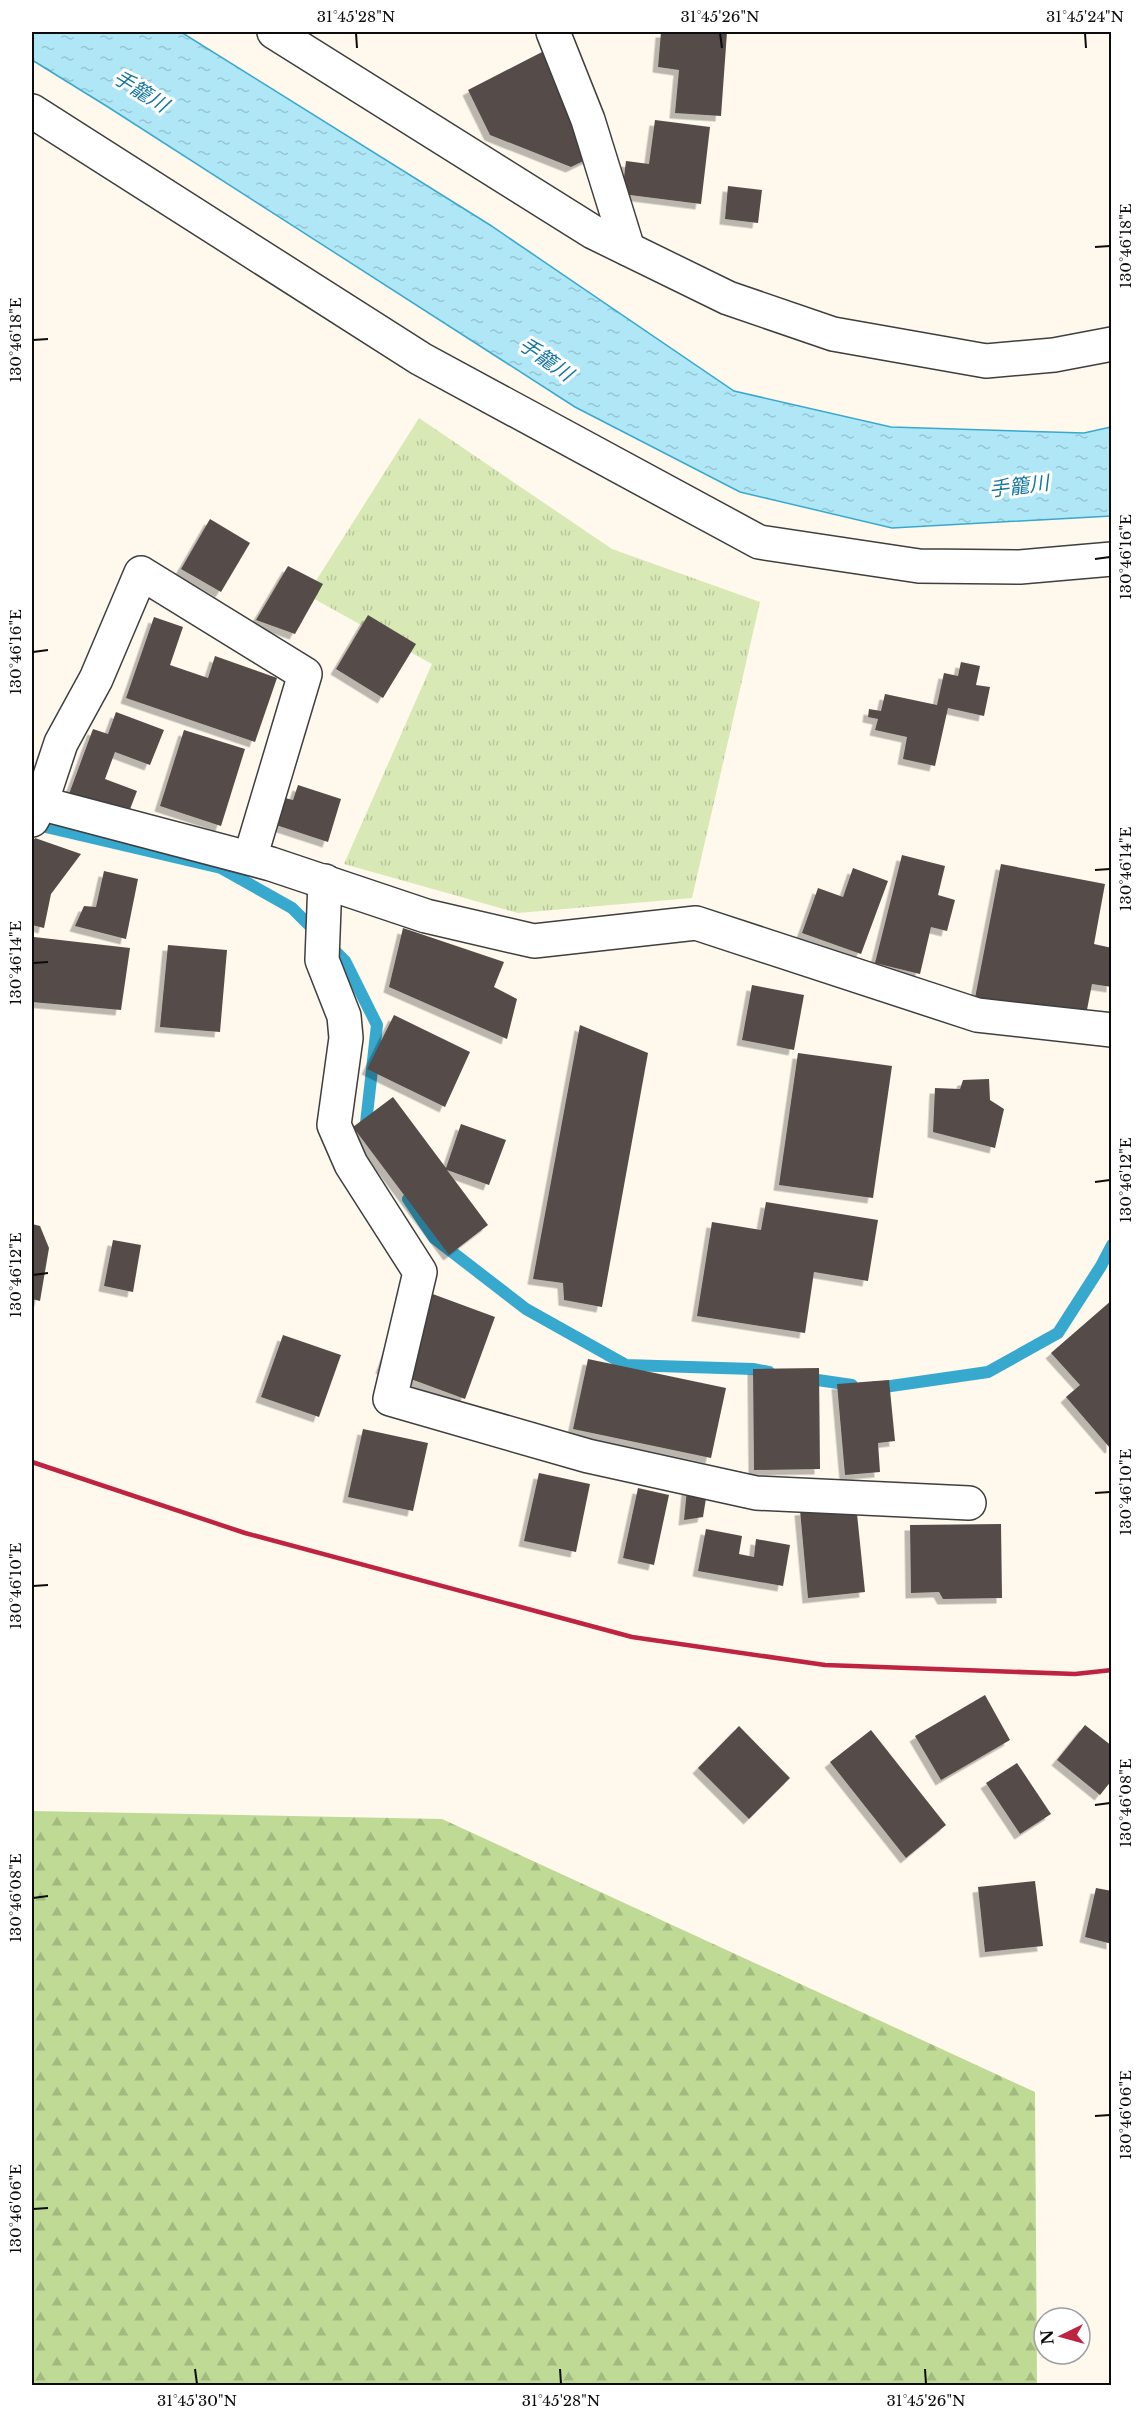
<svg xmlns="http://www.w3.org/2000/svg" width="1143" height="2417" font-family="'Libre Baskerville','Noto Sans JP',serif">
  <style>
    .forest { fill: url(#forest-firs) }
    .park { fill: url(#park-tufts) }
    .water { fill: url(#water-ripples); stroke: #37a9ce; stroke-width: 1.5 }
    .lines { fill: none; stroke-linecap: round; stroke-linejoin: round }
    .stream { stroke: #37a9ce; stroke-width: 12 }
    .building { fill: #554c49; filter: url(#shadow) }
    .minor-casing { stroke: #3f3f3f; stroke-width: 36 }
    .minor { stroke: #fff; stroke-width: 33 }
    .rail { stroke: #be2342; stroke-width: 4.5 }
    .ticks { fill: none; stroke: #0c0c0c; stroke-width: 2 }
    .labels { text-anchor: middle; stroke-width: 6; stroke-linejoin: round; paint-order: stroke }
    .water-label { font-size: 20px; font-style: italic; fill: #15779f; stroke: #fff }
    .neatline { fill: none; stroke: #0c0c0c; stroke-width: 2 }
    .ticks-label { font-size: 15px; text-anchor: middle; fill: #0c0c0c }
  </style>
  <defs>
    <pattern id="forest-firs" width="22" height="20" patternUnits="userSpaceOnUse" patternTransform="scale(1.5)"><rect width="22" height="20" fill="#beda95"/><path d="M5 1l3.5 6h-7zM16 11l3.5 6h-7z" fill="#a2ba7f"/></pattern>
    <pattern id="park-tufts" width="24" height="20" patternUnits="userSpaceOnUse" patternTransform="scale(1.5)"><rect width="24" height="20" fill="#d8e9b6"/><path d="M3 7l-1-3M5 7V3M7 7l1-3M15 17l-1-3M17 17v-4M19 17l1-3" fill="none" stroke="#b8c79b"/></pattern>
    <pattern id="water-ripples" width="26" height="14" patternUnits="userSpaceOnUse" patternTransform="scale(1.5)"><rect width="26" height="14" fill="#b0e7f7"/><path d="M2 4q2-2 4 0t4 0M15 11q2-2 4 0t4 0" fill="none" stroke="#96c5d3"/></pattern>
    <filter id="shadow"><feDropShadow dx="-5.5" dy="5.5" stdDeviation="0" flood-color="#0004"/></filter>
  </defs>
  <rect width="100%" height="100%" fill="#fff8ec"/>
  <path class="forest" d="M32,1811l410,8 593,273 2,293h-1005z"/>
  <path class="park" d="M419,418l193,131 148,53 -68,296 -174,15 -174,-49 88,-200 -125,-69z"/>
  <path class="water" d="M32,32h149l309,193 244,166 157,36 193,6 27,-6v89l-219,12 -152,-36 -165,-85 -467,-300 -76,-47z"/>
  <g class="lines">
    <g class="stream">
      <path d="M33,824l188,44 71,40 53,53 32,64 -12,107"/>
      <path d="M408,1199l26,39 92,71 100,56 127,4 16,3"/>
      <path d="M804,1378l48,7"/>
      <path d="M875,1387h9l104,-15 70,-39 43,-67 11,-21"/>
    </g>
  </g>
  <g class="building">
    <path d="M661,32h66l-6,84 -46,-3 4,-43 -21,-3z"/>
    <path d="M542,52l52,104 -23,11 -81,-32 -22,-45z"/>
    <path d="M655,120l55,7 -9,77 -79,-10 4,-33 23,3z"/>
    <path d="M728,186l34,4 -4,33 -33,-4z"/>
    <path d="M210,519l40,24 -29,49 -40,-23z"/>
    <path d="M288,566l35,18 -28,50 -39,-14z"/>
    <path d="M368,615l48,29 -33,54 -47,-29z"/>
    <path d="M154,617l29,10 -13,38 38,13 7,-22 62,22 -22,64 -129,-44z"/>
    <path d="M961,662l19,4 -4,19 14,2 -6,29 -36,-8 -13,58 -32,-7 4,-22 -32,-7 3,-11 -10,-2 1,-8 12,2 4,-17 52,11 7,-32 14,3z"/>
    <path d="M116,712l48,18 -14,35 -35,-13 -10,27 32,12 -10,26 -58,-23 24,-65 15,5z"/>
    <path d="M184,730l61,19 -24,77 -61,-20z"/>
    <path d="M298,785l43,14 -13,43 -52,-17 9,-27 8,2z"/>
    <path d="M35,838l46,16 -30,40 -7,34 -12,-3v-82z"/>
    <path d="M902,855l43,11 -7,29 17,5 -8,31 -16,-4 -11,47 -45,-11z"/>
    <path d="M1001,864l104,20 -11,60 18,4v39l-20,-3 -7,36 -110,-22z"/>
    <path d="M853,868l35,13 -27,73 -59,-21 16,-45 25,9z"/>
    <path d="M104,871l34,8 -12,60 -51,-13 9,-20 12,1z"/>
    <path d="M403,928l101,34 -10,25 23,12 -10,40 -118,-52z"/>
    <path d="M34,937l96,11 -9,62 -89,-8z"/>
    <path d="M168,945l59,5 -7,82 -60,-5z"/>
    <path d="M752,985l52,10 -10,55 -52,-10z"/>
    <path d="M394,1015l76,37 -25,55 -78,-38z"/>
    <path d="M580,1025l68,28 -46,254 -38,-7 -1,-17 -30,-4z"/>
    <path d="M798,1053l94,13 -19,132 -94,-13z"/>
    <path d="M989,1079l1,21 14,9 -9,39 -62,-16 2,-44 25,1 3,-9z"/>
    <path d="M393,1097l53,71 15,-44 45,16 -17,45 -42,-15 41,55 -39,30 -96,-128z"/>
    <path d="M766,1202l112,18 -10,61 -54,-9 -9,61 -108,-17 15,-94 49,8z"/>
    <path d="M32,1224l8,2 9,22 -9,53 -8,-2z"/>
    <path d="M113,1240l28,5 -8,47 -29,-6z"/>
    <path d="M411,1286l84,31 -30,82 -84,-31z"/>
    <path d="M1112,1300v147l-2,1 -44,-51 14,-12 -29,-32z"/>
    <path d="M283,1335l58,20 -22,62 -58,-20z"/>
    <path d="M588,1359l138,29 -15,70 -138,-29z"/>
    <path d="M819,1368l1,101 -66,1 -1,-101z"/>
    <path d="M889,1380l6,61 -17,2 2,29 -35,3 -8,-91z"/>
    <path d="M363,1429l65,14 -15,68 -65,-14z"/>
    <path d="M539,1473l51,11 -14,68 -52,-11z"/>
    <path d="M638,1488l31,7 -15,70 -31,-7z"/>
    <path d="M687,1489l20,3 -4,25 -19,3z"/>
    <path d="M856,1504l9,88 -57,6 -8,-88z"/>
    <path d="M1001,1524l1,74 -59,1 -4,-7 -28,1 -1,-68z"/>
    <path d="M706,1529l36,7 -3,18 15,3 2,-18 34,6 -7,41 -85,-15z"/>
    <path d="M985,1695l25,45 -69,40 -26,-44z"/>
    <path d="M1085,1725l27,21v34l-12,15 -43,-35z"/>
    <path d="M739,1726l51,52 -41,41 -51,-51z"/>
    <path d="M871,1730l75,95 -40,33 -76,-96z"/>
    <path d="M1017,1763l34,51 -31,20 -34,-51z"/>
    <path d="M1035,1881l8,65 -58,6 -7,-65z"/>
    <path d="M1096,1888l16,3v53l-27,-7z"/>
  </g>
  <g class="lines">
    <defs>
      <g id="minor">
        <path d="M274,32l319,200 135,66 105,36 153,27 68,-6 58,-11"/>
        <path d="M553,32l35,88 40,129"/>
        <path d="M32,111l389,248 338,183 160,24 101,1 92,-8"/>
        <path d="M32,801l239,63 155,52 108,25 162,-18 281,92 135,15"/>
        <path d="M32,820l9,-17 20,-60 35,-64 45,-106 164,101 -55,184"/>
        <path d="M325,881l-3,79 22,56 2,22 -12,87 17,39 69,108 -30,127 198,57 168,37 213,10"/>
      </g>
    </defs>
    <use href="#minor" class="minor-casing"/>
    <use href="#minor" class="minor"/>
    <path class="rail" d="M32,1462l213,71 387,104 193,28 250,9 37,-4"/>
  </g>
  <path class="ticks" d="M356,33l1,15M720,33l2,15M1085,33l1,15M1095,247l15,-1M33,340l15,-1M1095,559l15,-2M33,652l15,-2M1095,870l15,-1M33,963l15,-1M1095,1182l15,-2M33,1275l15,-2M1095,1493l15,-1M33,1586l15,-1M1095,1805l15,-2M33,1898l15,-2M1095,2116l15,-1M33,2209l15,-1M195,2369l2,15M560,2369l1,15M925,2369l1,15"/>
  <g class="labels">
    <g class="water-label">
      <text transform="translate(141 91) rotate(32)" y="7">手籠川</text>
      <text transform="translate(546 359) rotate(35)" y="7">手籠川</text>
      <text transform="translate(1019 486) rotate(-7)" y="7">手籠川</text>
    </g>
  </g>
  <rect width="1143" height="2417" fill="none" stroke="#ffffff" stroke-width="66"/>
  <g transform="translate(1062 2336) rotate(265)"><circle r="28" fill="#ffffff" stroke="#9e9e9e" stroke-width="1.5"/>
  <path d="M0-4.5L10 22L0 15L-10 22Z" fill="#be2342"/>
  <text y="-9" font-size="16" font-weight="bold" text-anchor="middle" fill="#0c0c0c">N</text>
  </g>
  <rect x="33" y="33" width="1077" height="2351" class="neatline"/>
  <g class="ticks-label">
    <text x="356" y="22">31°45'28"N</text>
    <text x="720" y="22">31°45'26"N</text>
    <text x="1085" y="22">31°45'24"N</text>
    <text transform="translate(1126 246) rotate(-90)" y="5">130°46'18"E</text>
    <text transform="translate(16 340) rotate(-90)" y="5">130°46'18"E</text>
    <text transform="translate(1126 557) rotate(-90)" y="5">130°46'16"E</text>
    <text transform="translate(16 652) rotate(-90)" y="5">130°46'16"E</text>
    <text transform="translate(1126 869) rotate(-90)" y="5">130°46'14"E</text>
    <text transform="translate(16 963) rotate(-90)" y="5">130°46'14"E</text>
    <text transform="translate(1126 1180) rotate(-90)" y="5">130°46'12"E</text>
    <text transform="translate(16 1275) rotate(-90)" y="5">130°46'12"E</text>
    <text transform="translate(1126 1492) rotate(-90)" y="5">130°46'10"E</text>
    <text transform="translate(16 1586) rotate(-90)" y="5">130°46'10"E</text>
    <text transform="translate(1126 1803) rotate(-90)" y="5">130°46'08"E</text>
    <text transform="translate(16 1898) rotate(-90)" y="5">130°46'08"E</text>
    <text transform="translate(1126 2115) rotate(-90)" y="5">130°46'06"E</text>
    <text transform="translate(16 2209) rotate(-90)" y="5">130°46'06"E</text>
    <text x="197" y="2406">31°45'30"N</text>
    <text x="561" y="2406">31°45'28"N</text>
    <text x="926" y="2406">31°45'26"N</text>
  </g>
</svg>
